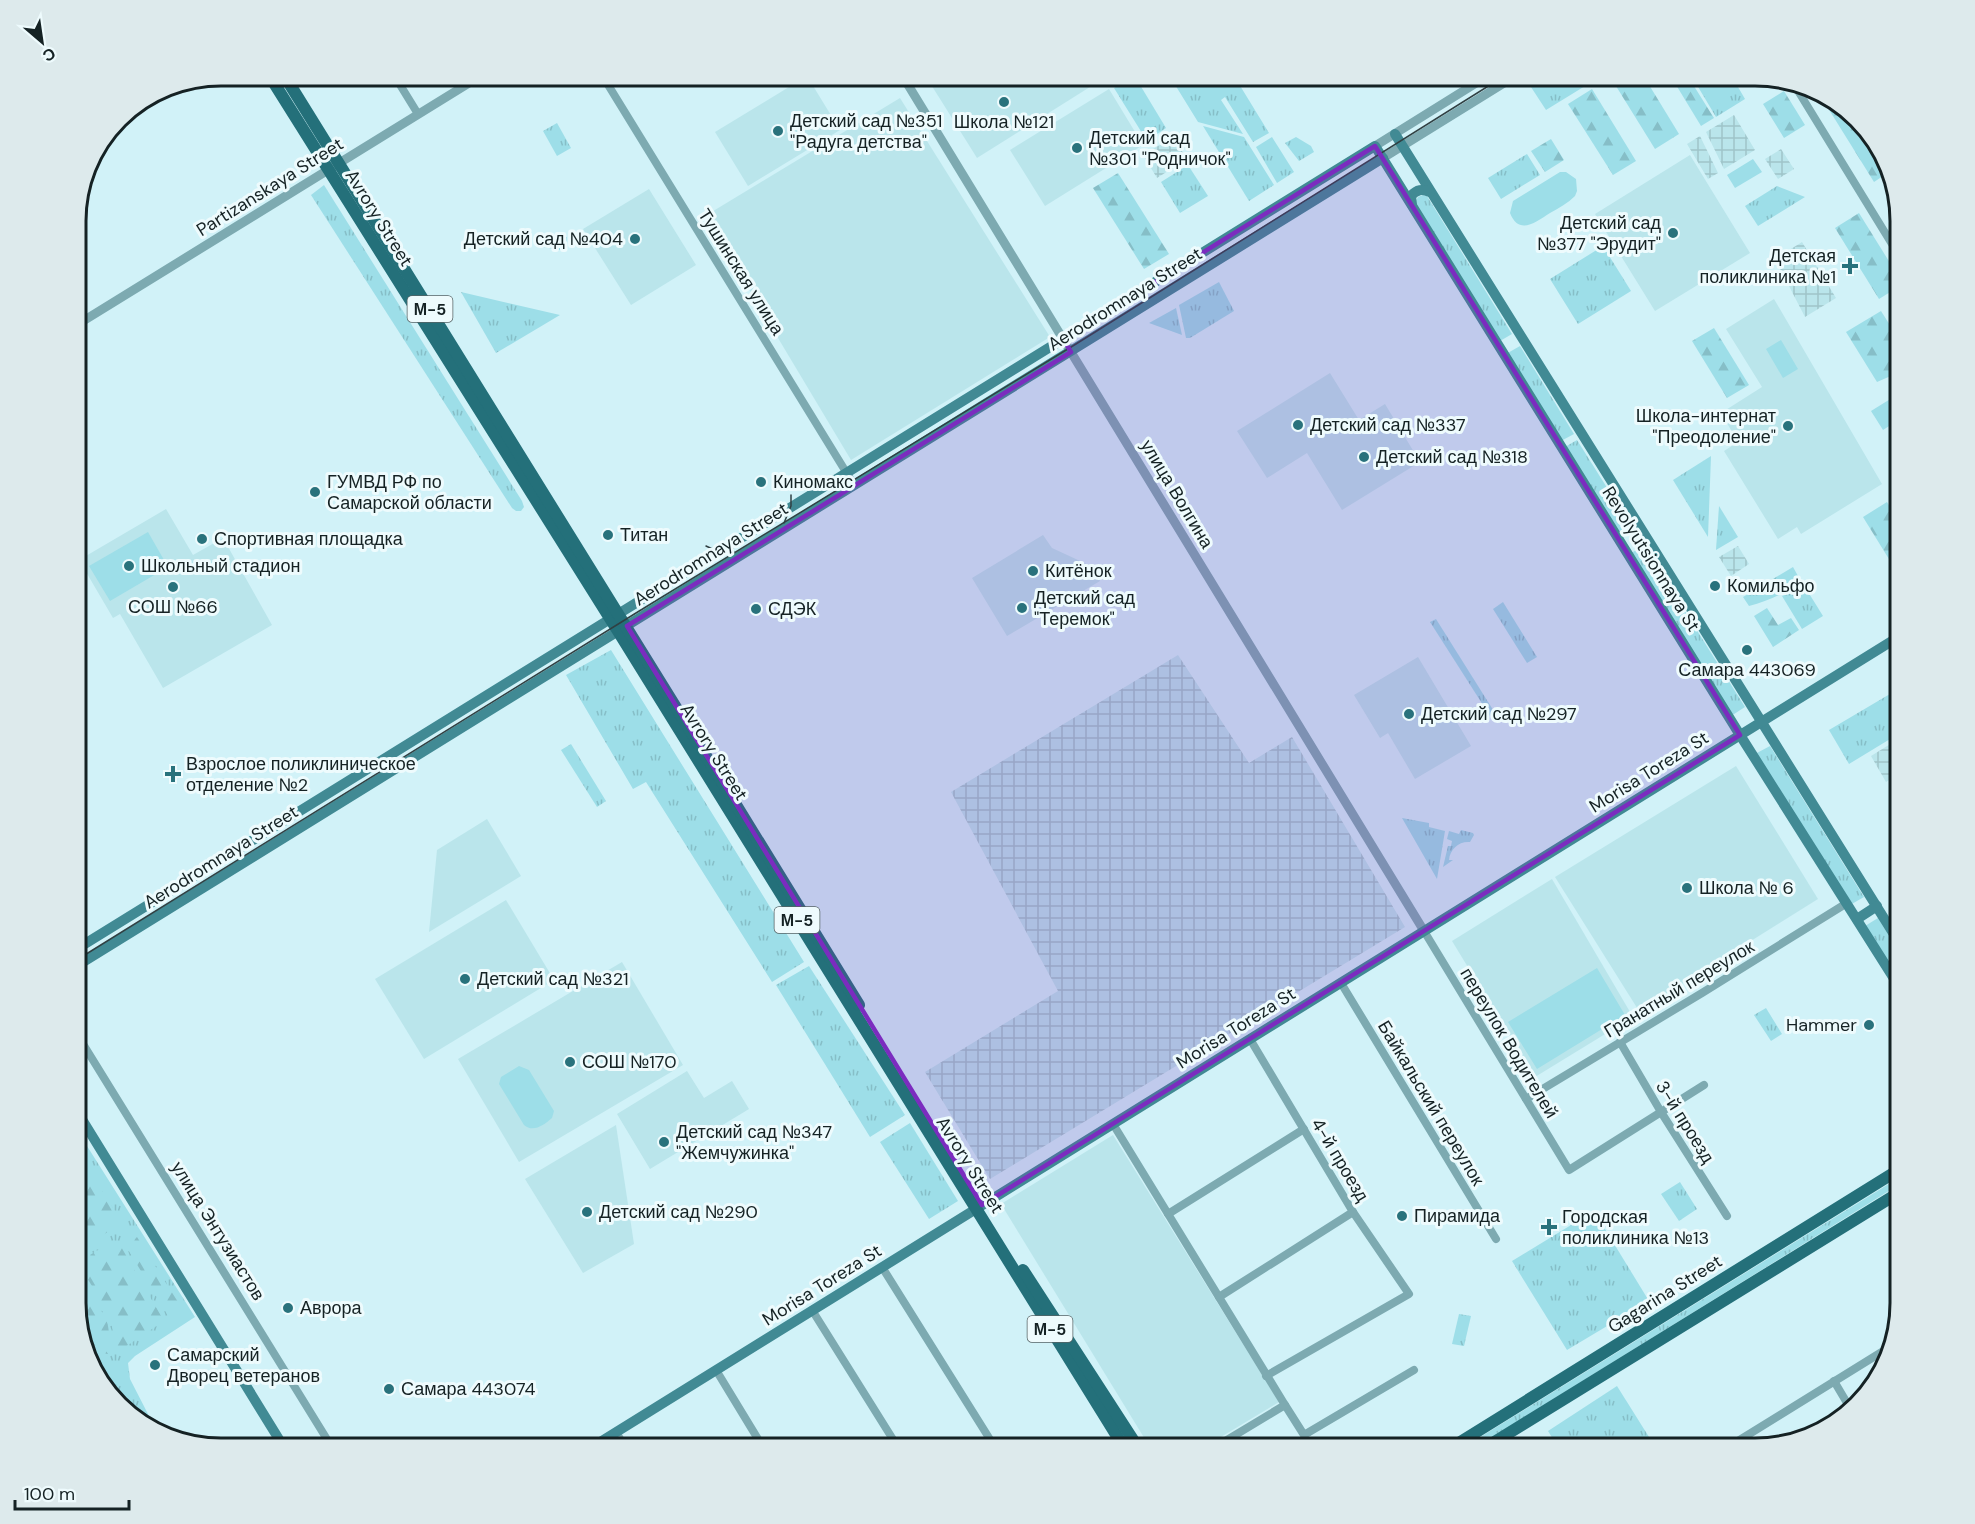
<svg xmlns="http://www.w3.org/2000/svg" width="1975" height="1524" font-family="'DM Sans',sans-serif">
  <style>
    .built { fill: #bae5eb }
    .industrial { fill: url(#industrial-grid) }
    .grass { fill: url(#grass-tufts) }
    .forest { fill: url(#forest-firs) }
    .garden { fill: #9ddee8 }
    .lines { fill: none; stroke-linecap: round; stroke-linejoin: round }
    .minor { stroke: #7daab1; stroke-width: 8 }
    .tertiary { stroke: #7daab1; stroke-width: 9 }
    .secondary { stroke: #418a94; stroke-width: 10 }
    .primary { stroke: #24707a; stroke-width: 12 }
    .tram { stroke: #304043; stroke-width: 1.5 }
    .marked { fill: #7b2cbf; fill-opacity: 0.2; stroke: #7b2cbf; stroke-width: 4.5; stroke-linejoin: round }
    .poi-dot { fill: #29727c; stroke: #eefbfd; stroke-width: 2 }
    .labels { text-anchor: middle; stroke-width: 6; stroke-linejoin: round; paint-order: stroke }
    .shield { fill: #eefbfd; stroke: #566365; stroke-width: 1.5 }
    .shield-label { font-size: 16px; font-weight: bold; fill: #152224 }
    .poi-label { font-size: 18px; fill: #152224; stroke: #eefbfd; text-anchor: start }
    .street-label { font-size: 18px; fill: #152224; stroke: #eefbfd }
    .rim { fill: none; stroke: #152224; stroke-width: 3 }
  </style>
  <defs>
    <pattern id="industrial-grid" width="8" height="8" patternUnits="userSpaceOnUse" patternTransform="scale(1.5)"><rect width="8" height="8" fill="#bae5eb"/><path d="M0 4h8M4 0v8" fill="none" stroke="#9fc4c9"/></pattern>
    <pattern id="grass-tufts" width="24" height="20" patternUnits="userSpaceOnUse" patternTransform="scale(1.5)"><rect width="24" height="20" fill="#9ddee8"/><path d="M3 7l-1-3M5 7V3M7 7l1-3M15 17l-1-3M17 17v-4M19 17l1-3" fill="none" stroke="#86bec7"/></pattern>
    <pattern id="forest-firs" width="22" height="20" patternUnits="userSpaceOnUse" patternTransform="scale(1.5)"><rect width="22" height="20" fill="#9ddee8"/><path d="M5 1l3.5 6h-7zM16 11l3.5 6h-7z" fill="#86bec7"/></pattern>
  </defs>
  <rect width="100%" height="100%" fill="#d1f2f8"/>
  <g class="built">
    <path d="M925,75h184l-132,83z"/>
    <path d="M807,76l33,54 -92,56 -33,-54z"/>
    <path d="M1109,89l34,56 -98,61 -35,-56z"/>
    <path d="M900,98l150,239 -199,123 -146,-244z"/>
    <path d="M1690,155l60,98 -95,58 -60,-97z"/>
    <path d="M649,189l47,76 -65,40 -48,-76z"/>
    <path d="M1774,299l108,185 -81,50 -4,-7 -19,12 -54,-88 14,-9 -17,-29 41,-26 -36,-58z"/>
    <path d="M1330,373l29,47 26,-16 35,58 -78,48 -35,-57 -40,25 -30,-47z"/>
    <path d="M166,509l27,46 30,-17 49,87 -109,63 -43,-74 -7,4 -34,-58z"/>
    <path d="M1043,535l9,13 39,18 9,15 -93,55 -35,-58z"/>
    <path d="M1418,657l53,89 -56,33 -27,-46 -8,5 -26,-43z"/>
    <path d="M1736,766l82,133 -179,112 -84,-134z"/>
    <path d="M487,819l34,57 -92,56 8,-82z"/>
    <path d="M1552,879l81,138 -98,60 -83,-136z"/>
    <path d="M506,900l48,80 -130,79 -49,-80z"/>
    <path d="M622,962l61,103 -164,97 -61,-103z"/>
    <path d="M687,1071l17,27 28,-17 17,28 -99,60 -33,-55z"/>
    <path d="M616,1125l18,119 -51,29 -58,-94z"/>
    <path d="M1113,1135l166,267 -78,47h-50l-150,-245z"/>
  </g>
  <g class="industrial">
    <path d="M1734,115l21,35 -31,19 -18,-37z"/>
    <path d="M1700,136l18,37 -10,6 -21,-35z"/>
    <path d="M1173,137l14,22 -30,19 -14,-23z"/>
    <path d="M1781,149l13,20 -16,10 -13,-20z"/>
    <path d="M1802,242l34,56 -31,19 -30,-58z"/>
    <path d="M1738,546l11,18 -18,12 -12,-19z"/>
    <path d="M1178,655l71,108 43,-26 113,190 -415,252 -65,-107 133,-81 -107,-199z"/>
    <path d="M1900,738v35l-14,9 -15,-26z"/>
  </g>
  <g class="grass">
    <path d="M1134,75l32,53 -19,13 -33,-53z"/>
    <path d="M1169,75h58l7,12 5,-3 30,49 -16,9 -28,-45 -4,3 22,34 -45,-12z"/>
    <path d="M1544,75h59l-57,35 -17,-26z"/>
    <path d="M1691,75h40l14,24 -29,18z"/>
    <path d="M557,123l14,25 -14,8 -14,-25z"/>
    <path d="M1203,126l41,11 30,48 -25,16z"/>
    <path d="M1272,137l22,35 -17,11 -21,-36z"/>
    <path d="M1296,137l15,9 3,6 -15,9 -14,-18z"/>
    <path d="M1527,154l13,21 -39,24 -13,-21z"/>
    <path d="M1188,165l20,31 -28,17 -19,-31z"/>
    <path d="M324,185l198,316 2,6 -3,4h-5l-4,-3 -201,-313z"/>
    <path d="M1777,186l28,11 -47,29 -13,-20z"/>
    <path d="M1423,195l4,1 85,138 -12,7 -86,-137 4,-7z"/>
    <path d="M1603,246l28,45 -53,33 -28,-45z"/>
    <path d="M1219,282l15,29 -44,27h-4l-7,-33z"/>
    <path d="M461,292l99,23 -64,38z"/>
    <path d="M1176,308l6,27 -33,-12z"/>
    <path d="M1520,346l54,88 -13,7 -55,-87z"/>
    <path d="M1577,440l56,89 -13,8 -55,-90z"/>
    <path d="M1711,456l-3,81 -35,-57z"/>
    <path d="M1719,506l19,31 -22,13z"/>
    <path d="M1644,546l101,161 -14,9 -100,-163z"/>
    <path d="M1793,567l10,18c-18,6 -35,17 -54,21l-6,-9z"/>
    <path d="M1805,587l18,29 -21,13 -20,-33z"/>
    <path d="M1503,602l34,55 -10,6 -34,-54z"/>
    <path d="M1436,619l59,94 -5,3 -60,-94z"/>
    <path d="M611,650l193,312 -32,20 -126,-200 -13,7 -67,-114z"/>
    <path d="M1895,691l5,8v34l-51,31 -20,-34z"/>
    <path d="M571,744l35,57 -9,6 -36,-57z"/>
    <path d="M1770,746l94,151 -14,8 -95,-151z"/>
    <path d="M1402,818l27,5v4l16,4 -8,48z"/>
    <path d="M1461,830l12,3 1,2 -4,7c-11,-1 -20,7 -21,18h4l-10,7 5,-21h3l1,-5 -5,-2 2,-8 10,3z"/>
    <path d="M1878,918l22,36v29l-35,-57z"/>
    <path d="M809,966l96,149 -35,22 -94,-152z"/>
    <path d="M1766,1008l16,26 -11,7 -17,-26z"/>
    <path d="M910,1123l48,78 -29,18 -49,-77z"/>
    <path d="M75,1127l120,190 -60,39 -7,7 2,16 19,37 -10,6 -7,-3 -42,-51 -15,-56z"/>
    <path d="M1900,1177v7l-427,265h-12z"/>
    <path d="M1680,1182l17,27 -18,12 -18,-27z"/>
    <path d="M1594,1211l55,90 -82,49 -55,-89z"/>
    <path d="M1459,1314l12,2 -7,30 -12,-2z"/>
    <path d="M1617,1386l37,59 -6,4h-89l-11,-18z"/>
  </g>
  <g class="forest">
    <path d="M1615,75h28l36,59 -24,15 -44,-71z"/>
    <path d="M1670,75h17l27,43 -13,8z"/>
    <path d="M1592,89l44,72 -23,14 -45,-71z"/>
    <path d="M1784,91l21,34 -21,13 -21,-34z"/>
    <path d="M1818,92l25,13 42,52 4,15 -15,10z"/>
    <path d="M1551,139l13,21 -19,12 -14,-21z"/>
    <path d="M1118,173l51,81 -25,15 -51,-81z"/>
    <path d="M1859,213l41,66v7l-21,13 -44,-71z"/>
    <path d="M1881,311l19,30v31l-23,10 -31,-50z"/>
    <path d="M1714,328l35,57 -22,13 -35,-57z"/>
    <path d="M1887,502l13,21v54l-37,-60z"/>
    <path d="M1767,608l11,17 13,-7 8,12 -26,17 -19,-31z"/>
    <path d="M75,1147l43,69 -12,8 3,7 -24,16 -10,-15z"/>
    <path d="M137,1237l46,73 -13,9 -46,-76 1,-1 3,3z"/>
    <path d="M114,1240l4,6 2,-1 44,76 -45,30 -3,-1 -6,-35 -23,-37 12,-8 -9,-15z"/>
    <path d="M83,1281l24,39 5,31 -2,3h-3l-23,-8 -9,-34v-27z"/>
  </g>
  <g class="garden">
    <path d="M1753,159l9,13 -27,16 -8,-13z"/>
    <path d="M1560,172h6l10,7 1,12 -2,5c-7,7 -16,12 -25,17 -14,9 -31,23 -40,0l3,-12z"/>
    <path d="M540,233l27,4 -2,14 -27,-5z"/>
    <path d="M1781,340l17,29 -15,9 -17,-29z"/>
    <path d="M1900,393v26l-17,11 -12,-19z"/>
    <path d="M148,532l20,35 -58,34 -21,-35z"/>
    <path d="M1597,968l28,47 -88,54 -29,-47z"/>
    <path d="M519,1066l10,4 25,41 -2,7c-8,7 -19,15 -28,7l-25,-41 2,-7z"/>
  </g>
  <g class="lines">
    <g class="minor">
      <path d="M394,75l24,39"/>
      <path d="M602,75l252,410"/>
      <path d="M1792,81l108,176"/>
      <path d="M1424,931l145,239 135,-85"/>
      <path d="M1341,983l155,256"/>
      <path d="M75,1031l258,418"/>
      <path d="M1250,1039l103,173 56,82 -143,82"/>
      <path d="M1620,1042l41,70 66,104"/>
      <path d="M1526,1099l176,-106 145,-90"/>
      <path d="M1113,1124l172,281"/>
      <path d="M1168,1214l136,-85"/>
      <path d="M882,1267l114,182"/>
      <path d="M1219,1297l134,-85"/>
      <path d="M812,1310l87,139"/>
      <path d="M716,1370l48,79"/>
      <path d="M1834,1381l16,27"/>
      <path d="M616,1432l10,17"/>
      <path d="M1212,1449l73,-44 19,30 110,-65"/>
      <path d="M1725,1449l168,-104"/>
    </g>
    <g class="tertiary">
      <path d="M902,75l522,856"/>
      <path d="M1375,146l114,-71"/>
      <path d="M1383,158l134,-83"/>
      <path d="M75,326l407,-251"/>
    </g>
    <g class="secondary">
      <path d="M1395,134l505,810"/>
      <path d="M1412,205l-1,-9c6,-7 11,-7 19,-4"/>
      <path d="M1857,919l20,-13"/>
      <path d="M75,950l1300,-804 365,589 160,253"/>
      <path d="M75,967l1308,-809"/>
      <path d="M75,1108l210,341"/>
      <path d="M589,1449l1311,-813"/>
    </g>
    <g class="primary">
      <path d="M269,75l349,556 507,818"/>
      <path d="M284,75c192,310 385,619 575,930"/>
      <path d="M1023,1270l116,179"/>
      <path d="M1449,1449l451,-280"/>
      <path d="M1483,1449l417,-257"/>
    </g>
    <g class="tram">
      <path d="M784,523l7,-17v-11"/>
      <path d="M706,546l15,7 13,-1"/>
      <path d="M75,961l561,-348 440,-269 430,-269"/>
    </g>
  </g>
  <path class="marked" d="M1375,146l365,589 -758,470 -355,-579 444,-274 -8,-13z"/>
  <g class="poi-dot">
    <circle cx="1004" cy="102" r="6"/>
    <circle cx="778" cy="131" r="6"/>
    <circle cx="1077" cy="148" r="6"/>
    <circle cx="1673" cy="233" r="6"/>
    <circle cx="635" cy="239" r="6"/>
    <path d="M1847 257h6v6h6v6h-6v6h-6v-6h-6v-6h6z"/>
    <circle cx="1298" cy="425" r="6"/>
    <circle cx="1788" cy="426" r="6"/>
    <circle cx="1364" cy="457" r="6"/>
    <circle cx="761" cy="482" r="6"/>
    <circle cx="315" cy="492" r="6"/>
    <circle cx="608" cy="535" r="6"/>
    <circle cx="202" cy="539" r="6"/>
    <circle cx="129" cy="566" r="6"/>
    <circle cx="1033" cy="571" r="6"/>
    <circle cx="1715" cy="586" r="6"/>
    <circle cx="173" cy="587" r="6"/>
    <circle cx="1022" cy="608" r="6"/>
    <circle cx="756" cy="609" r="6"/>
    <circle cx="1747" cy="650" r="6"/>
    <circle cx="1409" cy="714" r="6"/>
    <path d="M170 765h6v6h6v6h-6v6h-6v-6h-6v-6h6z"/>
    <circle cx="1687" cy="888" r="6"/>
    <circle cx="465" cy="979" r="6"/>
    <circle cx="1869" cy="1025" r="6"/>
    <circle cx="570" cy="1062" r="6"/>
    <circle cx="664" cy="1142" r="6"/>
    <circle cx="587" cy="1212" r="6"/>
    <circle cx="1402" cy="1216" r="6"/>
    <path d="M1546 1218h6v6h6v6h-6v6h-6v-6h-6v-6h6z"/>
    <circle cx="288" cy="1308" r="6"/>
    <circle cx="155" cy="1365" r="6"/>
    <circle cx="389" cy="1389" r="6"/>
  </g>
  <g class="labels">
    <g class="shield">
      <rect x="407.5" y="296" width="45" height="26" rx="4.5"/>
      <rect x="774.5" y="907" width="45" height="26" rx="4.5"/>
      <rect x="1027.5" y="1316" width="45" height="26" rx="4.5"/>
    </g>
    <g class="shield-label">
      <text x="430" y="315">М-5</text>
      <text x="797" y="926">М-5</text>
      <text x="1050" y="1335">М-5</text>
    </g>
    <g class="poi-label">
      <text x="790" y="127">Детский сад №351<tspan x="790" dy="21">"Радуга детства"</tspan></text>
      <text x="1004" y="128" text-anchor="middle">Школа №121</text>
      <text x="1089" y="144">Детский сад<tspan x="1089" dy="21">№301 "Родничок"</tspan></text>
      <text x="1661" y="229" text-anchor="end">Детский сад<tspan x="1661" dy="21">№377 "Эрудит"</tspan></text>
      <text x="623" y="245" text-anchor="end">Детский сад №404</text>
      <text x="1836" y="262" text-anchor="end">Детская<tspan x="1836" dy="21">поликлиника №1</tspan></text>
      <text x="1776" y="422" text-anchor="end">Школа-интернат<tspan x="1776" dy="21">"Преодоление"</tspan></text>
      <text x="1310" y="431">Детский сад №337</text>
      <text x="1376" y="463">Детский сад №318</text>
      <text x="327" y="488">ГУМВД РФ по<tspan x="327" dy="21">Самарской области</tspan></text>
      <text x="773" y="488">Киномакс</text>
      <text x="620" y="541">Титан</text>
      <text x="214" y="545">Спортивная площадка</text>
      <text x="141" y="572">Школьный стадион</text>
      <text x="1045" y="577">Китёнок</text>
      <text x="1727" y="592">Комильфо</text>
      <text x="1034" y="604">Детский сад<tspan x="1034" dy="21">"Теремок"</tspan></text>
      <text x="173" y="613" text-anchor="middle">СОШ №66</text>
      <text x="768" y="615">СДЭК</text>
      <text x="1747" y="676" text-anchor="middle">Самара 443069</text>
      <text x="1421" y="720">Детский сад №297</text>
      <text x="186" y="770">Взрослое поликлиническое<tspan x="186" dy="21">отделение №2</tspan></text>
      <text x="1699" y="894">Школа № 6</text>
      <text x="477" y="985">Детский сад №321</text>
      <text x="1857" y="1031" text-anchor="end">Hammer</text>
      <text x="582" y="1068">СОШ №170</text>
      <text x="676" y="1138">Детский сад №347<tspan x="676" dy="21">"Жемчужинка"</tspan></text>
      <text x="599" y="1218">Детский сад №290</text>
      <text x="1414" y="1222">Пирамида</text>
      <text x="1562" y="1223">Городская<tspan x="1562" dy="21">поликлиника №13</tspan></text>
      <text x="300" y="1314">Аврора</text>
      <text x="167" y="1361">Самарский<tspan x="167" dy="21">Дворец ветеранов</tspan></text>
      <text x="401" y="1395">Самара 443074</text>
    </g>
    <g class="street-label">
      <text transform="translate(270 187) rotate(-32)" y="6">Partizanskaya Street</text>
      <text transform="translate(379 218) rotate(58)" y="6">Avrory Street</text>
      <text transform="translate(741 272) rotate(58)" y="6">Тушинская улица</text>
      <text transform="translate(1125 299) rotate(-32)" y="6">Aerodromnaya Street</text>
      <text transform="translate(1177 494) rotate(59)" y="6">улица Волгина</text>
      <text transform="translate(711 554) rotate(-32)" y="6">Aerodromnaya Street</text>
      <text transform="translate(1651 559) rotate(58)" y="6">Revolyutsionnaya St</text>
      <text transform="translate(714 752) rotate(58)" y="6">Avrory Street</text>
      <text transform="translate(1649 772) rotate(-32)" y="6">Morisa Toreza St</text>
      <text transform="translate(221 857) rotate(-32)" y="6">Aerodromnaya Street</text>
      <text transform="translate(1679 989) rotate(-31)" y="6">Гранатный переулок</text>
      <text transform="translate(1236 1028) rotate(-32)" y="6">Morisa Toreza St</text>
      <text transform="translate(1509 1043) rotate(59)" y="6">переулок Водителей</text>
      <text transform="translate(1431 1103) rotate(59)" y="6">Байкальский переулок</text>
      <text transform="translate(1685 1122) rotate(58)" y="6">3-й проезд</text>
      <text transform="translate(1340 1160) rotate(59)" y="6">4-й проезд</text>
      <text transform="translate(970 1165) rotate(58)" y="6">Avrory Street</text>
      <text transform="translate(218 1231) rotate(58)" y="6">улица Энтузиастов</text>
      <text transform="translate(822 1285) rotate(-32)" y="6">Morisa Toreza St</text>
      <text transform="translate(1665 1294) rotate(-32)" y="6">Gagarina Street</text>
    </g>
  </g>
  <path d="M0 0H1975V1524H0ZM221 86H1755A135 135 0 0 1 1890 221V1303A135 135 0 0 1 1755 1438H221A135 135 0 0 1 86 1303V221A135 135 0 0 1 221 86Z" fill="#ddeaec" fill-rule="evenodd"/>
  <path class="rim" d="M221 86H1755A135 135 0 0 1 1890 221V1303A135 135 0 0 1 1755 1438H221A135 135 0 0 1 86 1303V221A135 135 0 0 1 221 86Z"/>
  <g transform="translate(42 42) rotate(151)" stroke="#eefbfd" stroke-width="4.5" paint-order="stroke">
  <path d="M0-4.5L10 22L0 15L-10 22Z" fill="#152224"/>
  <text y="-9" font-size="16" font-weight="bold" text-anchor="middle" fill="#152224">С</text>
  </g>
  <path d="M15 1500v9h114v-9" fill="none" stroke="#152224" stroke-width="3"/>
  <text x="24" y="1500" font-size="18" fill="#152224" stroke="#eefbfd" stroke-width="4.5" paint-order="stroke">100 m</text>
</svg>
